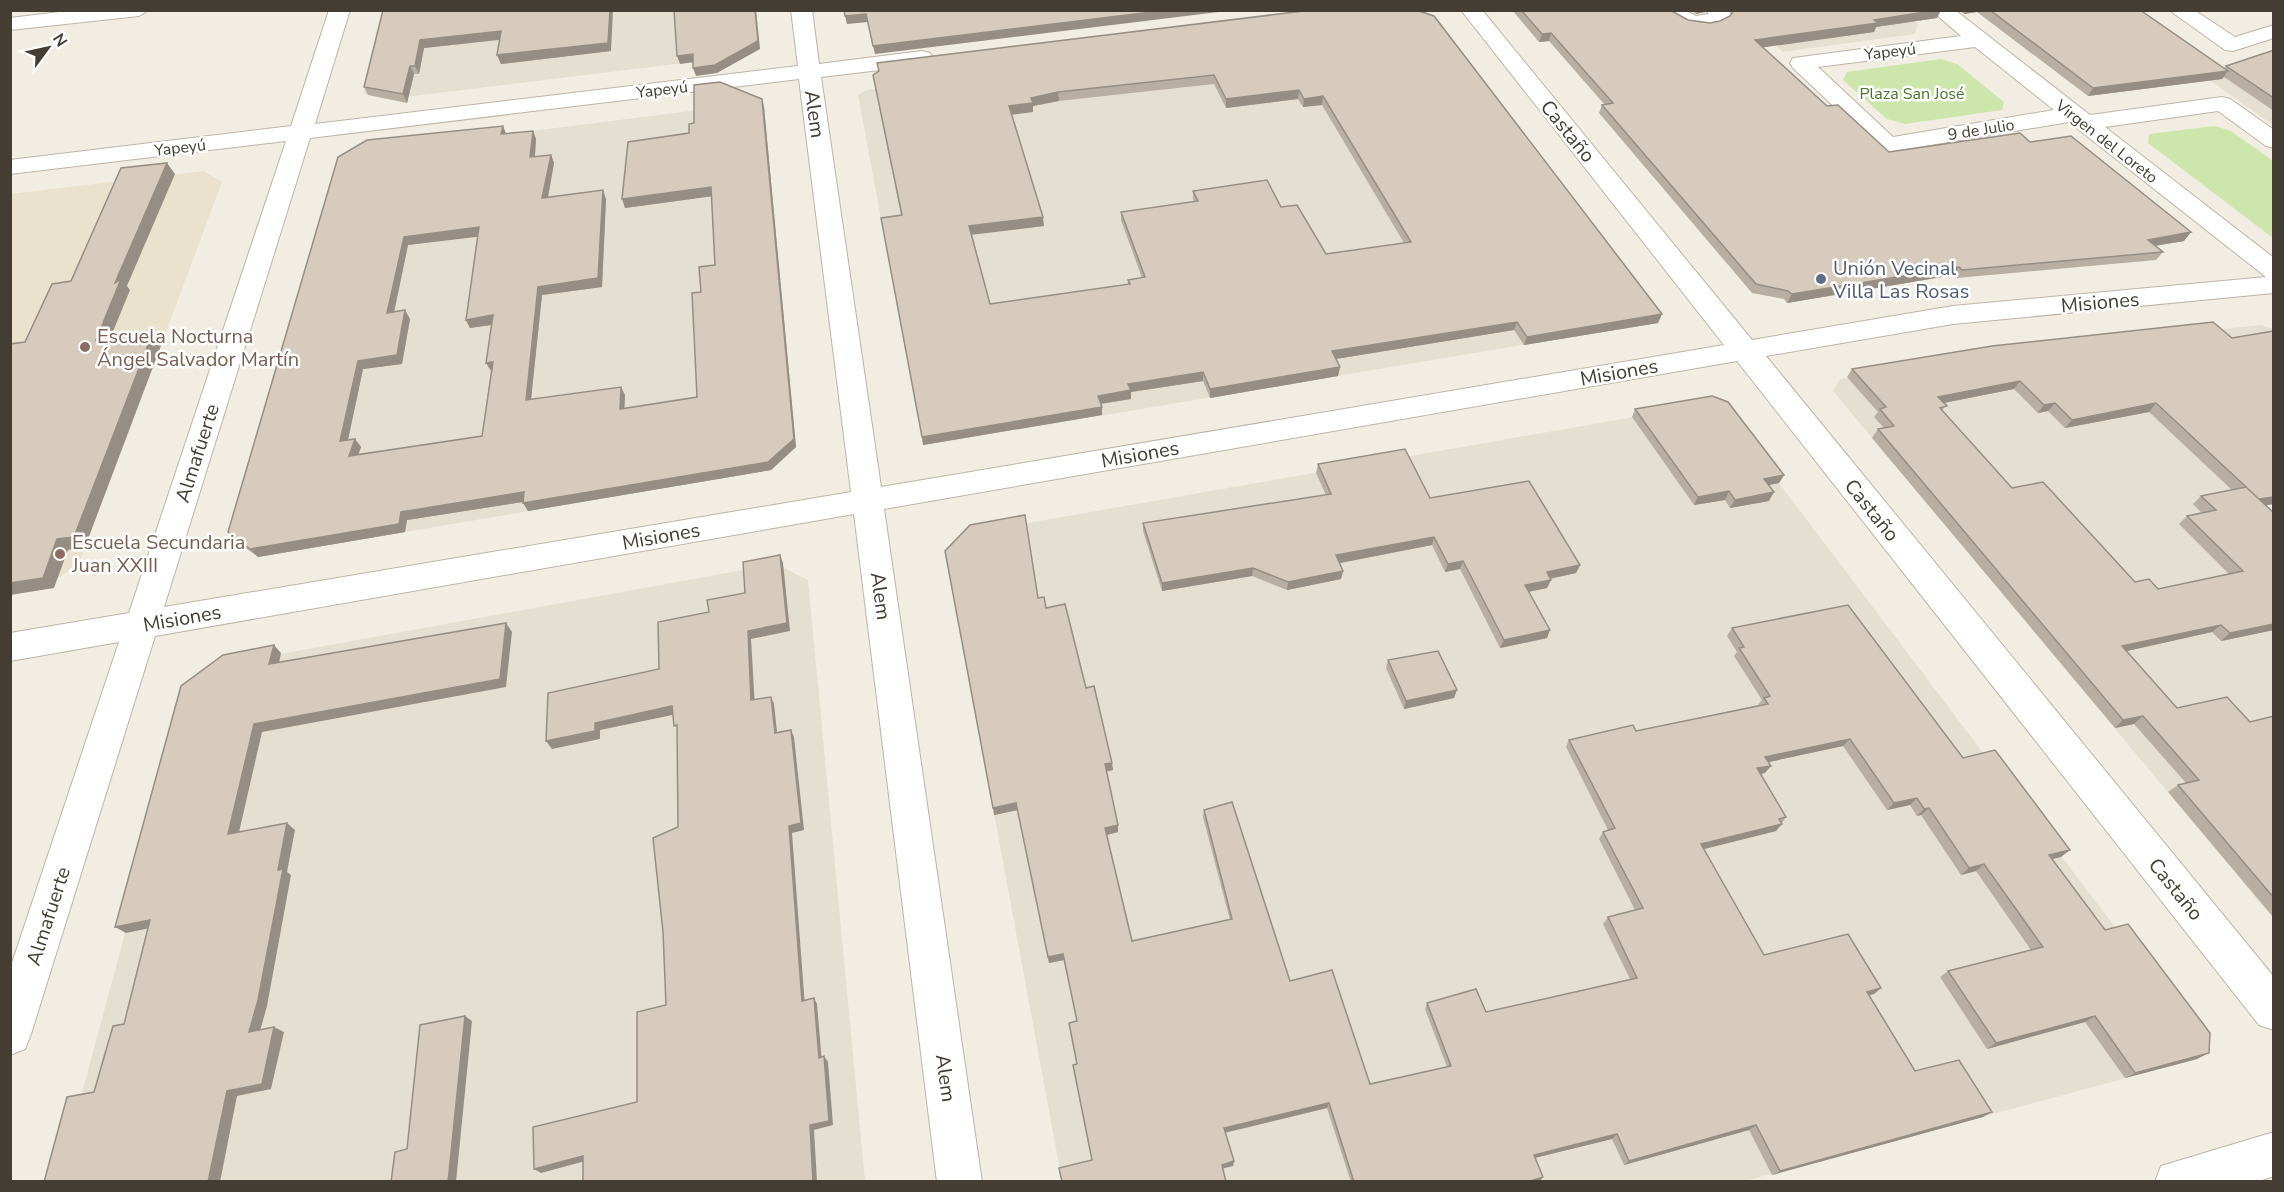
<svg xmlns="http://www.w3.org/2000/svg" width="2284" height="1192" font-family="'Nunito Sans',sans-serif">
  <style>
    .residential { fill: #e5dfd1 }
    .education { fill: #ebe2cd }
    .green { fill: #cce6ab }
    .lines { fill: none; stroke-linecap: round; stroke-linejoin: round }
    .minor-casing { stroke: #bdb5a6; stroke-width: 2 }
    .minor { fill: #fff; fill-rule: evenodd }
    .wall { fill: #b8afa2; fill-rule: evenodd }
    .shaded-wall { fill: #968e84 }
    .building { fill: #d6cbbc; stroke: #968e84; stroke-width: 1.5; fill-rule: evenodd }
    .service-dot { fill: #5c6f8a; stroke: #fff; stroke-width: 2 }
    .education-dot { fill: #8d6e63; stroke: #fff; stroke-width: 2 }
    .labels { text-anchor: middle; stroke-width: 5; stroke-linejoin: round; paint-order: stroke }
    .far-street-label { font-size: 16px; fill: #433d33; stroke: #fff }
    .far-park-label { font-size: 16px; fill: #457428; stroke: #fff }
    .street-label { font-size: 20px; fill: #433d33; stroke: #fff }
    .service-label { font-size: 20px; fill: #4e5e75; stroke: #fff; text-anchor: start }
    .education-label { font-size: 20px; fill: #785e54; stroke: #fff; text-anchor: start }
  </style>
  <rect width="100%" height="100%" fill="#f2ede3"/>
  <g class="residential">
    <path d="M387,11h369l4,38 -11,6 -360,44 -25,-5z"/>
    <path d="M1739,11h162l17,13 -3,10 -132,18z"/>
    <path d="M1422,21l231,295 -5,8 -710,119h-12l-4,-4 -64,-344 8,-5z"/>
    <path d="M2273,56v69l-65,-46z"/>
    <path d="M754,103l10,4 32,340 -25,23 -513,87 -22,-16 39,-137 90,-252z"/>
    <path d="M2261,325l12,4v175l-21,4 21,21v389l-440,-527 7,-12 140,-24z"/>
    <path d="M1708,404l55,58 355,469 79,128 -452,122h-683l-115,-622 24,-26z"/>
    <path d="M776,564l32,16 57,601 -807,1 87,-323 86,-196z"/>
  </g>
  <path class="education" d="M203,171l19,11 -143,382 -39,26 -29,5v-401z"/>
  <g class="green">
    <path d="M1941,59l16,5 47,38 -2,8 -97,14 -18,-5 -44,-39 4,-8z"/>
    <path d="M2215,126l16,5 42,30v77l-125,-95 1,-9z"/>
  </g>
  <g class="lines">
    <defs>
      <g id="minor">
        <path d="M76,10h73l-10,6 -129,14v-12z"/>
        <path d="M329,10h21l-35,114 483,-58 -7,-56h21l7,54 103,-13 8,2 3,5 -3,5 -8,2 -101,12 60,410 843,-142 -263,-335h21l270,330 201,-34 313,-29 -197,-155 -181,30 -8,-2 -87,-82 -3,-5 3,-5 168,-22 -30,-26h24l135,105 132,-18 8,2 44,31v18l-8,-2 -48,-35 -113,16 169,131v35l-321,31 -187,32 508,621v53l-15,-5 -522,-664 -853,148 98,673h-45l-83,-668 -699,122 -124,398 -6,15 -15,6v-86l109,-327 -109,19v-28l119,-20 157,-472 -276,33v-14l281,-34zM1975,47l79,63 -161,27 -75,-70zM799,79l52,413 -687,115 146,-469z"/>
        <path d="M1662,10h23l11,6 13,-2 -3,-4h22l4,6c-14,22 -57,14 -70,-6z"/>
        <path d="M2169,10h25l41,27 39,-12v13l-41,13 -8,-1z"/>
        <path d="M2274,1132v44l-18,6h-101l6,-16z"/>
      </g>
    </defs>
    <use href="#minor" class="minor-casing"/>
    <use href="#minor" class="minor"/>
  </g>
  <g class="wall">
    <path d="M383,10l228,41 -110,13 -4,-9 3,-15 -76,8 -5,26h-5l-7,29 -39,-8 -4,-8z"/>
    <path d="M1312,10l350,304 -4,9 -134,22 -10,-15 -179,29 5,8 -2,9 -128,22 -7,-17 -72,11v7l-30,5 1,11 -179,30 -22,-230 -28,-140zM1214,84l12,24 72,-9 5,8 19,-2 82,138 -78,11 -45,-47 -88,-16v8l1,3 -73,10v8l21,58 -14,2v4l-138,20 -18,-70 72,-8 -33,-112 22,-2v-6l26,-5z"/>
    <path d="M1512,10h158l18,10 22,3 10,-2 10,-5 2,-3 -2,-3h211l-4,8 -61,9 -2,5 -112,15 65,59 62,46 141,-10 154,99 -29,5 8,6 -7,8 -199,18 -3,-3 -167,28 -3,-4 -32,-6 -153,-180 3,-8 2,-1 -55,-63 -10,1z"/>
    <path d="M1690,10h16l-1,2 -9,2z"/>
    <path d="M1959,10h181l84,58 2,-2 48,-16v61l-50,-34 -2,2 -134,17 -111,-84 -13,2z"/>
    <path d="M762,99l2,8 32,340 -25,23 -243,41 -5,-9 -116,18 -2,12 -147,25 -22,-16 -8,-9 110,-375 165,-31 3,8 27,-3 3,8 -1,18 16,-2 3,8 -6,35 58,1 -4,88 -60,8 -11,104 94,-4 -1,14 73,-12 4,-105 14,-27 -4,-69 -86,12 64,-75 5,-10zM478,236l-12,84 4,8 21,-3v46l-9,65 -124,18 3,-7 -6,-8 -7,1 15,-71 39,-5 8,-45 -16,-7 14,-67z"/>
    <path d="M2274,331v173l-9,1 9,8v117l-53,11 -9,-9 -86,19 51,57 73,14 24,-6v202l-106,-126 10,-7 8,-2 -52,-59 -19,4 -243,-290 6,-9 6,-1 -10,-11 4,-5 -31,-35 5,-8 380,-31zM2014,389l24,24 10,-2 17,17 84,-16 83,78 -31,6 -8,8 9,9 -15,3 -8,8 50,50 -71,15 -23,-7 -123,-94 -69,-76 1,-9z"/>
    <path d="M1635,409l149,66 -5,8 -10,2v16l-39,7 -5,-8 -31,5 -62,-88z"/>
    <path d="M1318,464l112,34 150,67 -4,8 -26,6 1,1 -4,8 -18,4 18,46 -47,10 -40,-79 -15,3 -13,-27 -93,18 4,8 -2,8 -54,11 -35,-14 -90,15 -19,-60v-8l183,-28 -10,-22z"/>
    <path d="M1038,598l8,10 40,80 27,82 -7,1 12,54v7l-11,3 25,106 98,-21 -27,-103 1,-7 86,171 80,103 77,-17 -22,-58 2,-6 59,9 144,-33 -27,-55 5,-7 27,-7 -36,-71 4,-7 5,-2 -42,-83 3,-7 67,-9 122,-26 4,-5 -28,-44 3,-4 -10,-16 5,-8 231,130 98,99 -10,2 146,200 -72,19 -40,-56 -98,27 -47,-72 8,-6 83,-21 -55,-79 -15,4 -40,-60 -4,1 -7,-11 -23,5 -44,-64 -75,16 -3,11 -4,1 25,43 -10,14 -72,18 60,106 117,33 -7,6 -5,1 46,76 68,46 -211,58 -23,-45 -125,35 -12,-26 -77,19 4,24h-188l-24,-74 -102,25 9,28 -1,5 -141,-6 -15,-96v-43l-13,-61 -15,3 -31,-153 -24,5z"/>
    <path d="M1388,660l66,38 -50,11 -18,-41z"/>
  </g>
  <g class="shaded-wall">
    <path d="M610,10h3l-2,41 -110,13 -4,-9z"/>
    <path d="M755,10h1l4,39 -43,24 -21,3 -3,-8z"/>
    <path d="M1168,10h67l-360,44 -2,-8z"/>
    <path d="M1698,10h8l-1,2 -9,2z"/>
    <path d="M1938,10h3l-4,8 -61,9 -2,5 -122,17 3,-9 119,-20z"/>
    <path d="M1966,10h12l-1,2 -13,2z"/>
    <path d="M866,14l2,8 -21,2 -2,-8z"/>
    <path d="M501,31l4,8 -81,9 -5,26 -4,-8 5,-26z"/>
    <path d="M1551,33l-2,8 -10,1 3,-8z"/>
    <path d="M693,54l2,8 -15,2 -3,-8z"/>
    <path d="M410,66l4,8 -7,29 -4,-9z"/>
    <path d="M2228,71l-6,8 -134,17 5,-8z"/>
    <path d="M1299,90l-1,9 -72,9v-9z"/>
    <path d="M1058,92l1,9 -26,5v6l-23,3 -1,-9 22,-8z"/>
    <path d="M1323,96l-1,9 -19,2 1,-8z"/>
    <path d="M762,99l2,8 32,340 -25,23 -243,41 -5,-8 245,-41z"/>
    <path d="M503,126l3,8h-5z"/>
    <path d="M533,131l3,8 -2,27 -4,-9z"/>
    <path d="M551,155l3,8 -8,44 -4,-9z"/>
    <path d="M167,163l8,11 -48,112 3,4 -25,61 -9,-11 19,-57z"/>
    <path d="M711,187l3,9 -89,12 -3,-9z"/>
    <path d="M603,190l3,9 -4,88 -60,8 -12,114 -4,-9 12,-113z"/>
    <path d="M1043,217l1,9 -74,9 -1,-9z"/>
    <path d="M479,227l5,9 -76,9 -16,77 -5,-9 17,-76z"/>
    <path d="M2191,232l-7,9 -43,7 7,-8z"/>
    <path d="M1959,267l-5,8 -167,28 5,-9z"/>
    <path d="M405,310l5,9 -8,45 -39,5 -17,80 -6,-8 18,-80z"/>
    <path d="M1662,314l-4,9 -134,22 3,-8z"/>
    <path d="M493,315l4,9 -27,4 -4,-8z"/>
    <path d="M1517,322l-3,8 -184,30 2,-9z"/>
    <path d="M153,332l9,11 -77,204 -17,3 -14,38 -44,7v-12l47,-44z"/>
    <path d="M493,362l-2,9 -5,-8z"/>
    <path d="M1340,367l-2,9 -128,22v-9z"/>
    <path d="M1203,372v9l-72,11v7l-32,5 -1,-8 30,-12z"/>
    <path d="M2020,381l-6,8 -81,16 5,-8z"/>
    <path d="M621,387l4,8 -1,23 -4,-9z"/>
    <path d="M2055,403l-7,8 -10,2 6,-8z"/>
    <path d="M2156,403l-7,9 -84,16 7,-8z"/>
    <path d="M1102,407v8l-179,30 -1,-8z"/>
    <path d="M355,439l6,8 -6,17 -6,-8z"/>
    <path d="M1784,475l-5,8 -20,4 5,-8z"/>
    <path d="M1729,491l-4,9 -31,5 4,-8z"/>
    <path d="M524,492l5,9 -122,19 -2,12 -147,25 -8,-8 151,-37z"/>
    <path d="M1774,492l-5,9 -39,7 5,-8z"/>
    <path d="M2274,497v7l-23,4 8,-9z"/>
    <path d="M1434,537l-2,8 -97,19 1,-9z"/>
    <path d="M780,555l3,8 7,68 -39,8 4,69 -4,-8 -3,-69z"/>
    <path d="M1463,561l-3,8 -15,3 3,-8z"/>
    <path d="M1580,565l-4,8 -33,7 4,-8z"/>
    <path d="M1253,568l-1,8 -90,15v-8z"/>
    <path d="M1343,571l-2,8 -54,11 1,-8z"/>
    <path d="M1551,580l-4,8 -25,5 3,-8z"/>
    <path d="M506,623l6,9 -6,55 -244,45 -25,109 -9,-7 26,-110z"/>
    <path d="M2274,624v6l-53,11 9,-8z"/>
    <path d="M2221,625l-9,7 -98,22 8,-8z"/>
    <path d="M1550,630l-3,8 -47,10 4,-8z"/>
    <path d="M274,645l7,8 -4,19 -8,-8z"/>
    <path d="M1457,690l-3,8 -50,11 2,-8z"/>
    <path d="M771,697l3,7 4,37 -3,-8z"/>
    <path d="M672,706l5,8 -77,16v9l-48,10 -6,-8 49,-18z"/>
    <path d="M2143,716l-9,8 -19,4 8,-8z"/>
    <path d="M791,730l3,7 10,93 -12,3 13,174 -3,-6 -13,-175z"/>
    <path d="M1850,739l-7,7 -83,18 5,-7z"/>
    <path d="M1112,763l1,7 -8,2v-8z"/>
    <path d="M1771,766l-6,7 -13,3 5,-8z"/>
    <path d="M1917,798l-7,7 -23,5 7,-7z"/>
    <path d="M1016,803l2,7 -24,5 -1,-7z"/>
    <path d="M1929,808l-8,7 -4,1 7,-7z"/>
    <path d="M287,823l8,7 -8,42 4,3 -24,131 -9,32 -9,-6 29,-162z"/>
    <path d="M1782,824l-6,7 -80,20 5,-7z"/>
    <path d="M1118,825v7l-12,3 -1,-7z"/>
    <path d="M2070,850l-9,7 -21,5 9,-7z"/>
    <path d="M1984,864l-8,7 -15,4 8,-7z"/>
    <path d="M150,920l10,6 -34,7 -11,-6z"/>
    <path d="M1063,954l1,6 -15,3 -1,-6z"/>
    <path d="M1881,988l-7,6 -14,4 7,-6z"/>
    <path d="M814,998l3,6 5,59 -3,-5z"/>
    <path d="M465,1016l7,5 -16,161h-8z"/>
    <path d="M2095,1016l-10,6 -98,27 9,-6z"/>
    <path d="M274,1027l10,5 -13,57 -34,7 -17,86h-12l19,-91z"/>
    <path d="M2209,1053l-12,6 -72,19 10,-5z"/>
    <path d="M824,1056l4,6 5,63 -19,5 3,52h-4l-3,-57z"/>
    <path d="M1329,1103l-2,5 -104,25 1,-5z"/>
    <path d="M1992,1112l-9,5 -211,58 8,-4z"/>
    <path d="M1756,1125l-7,5 -125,35 5,-4z"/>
    <path d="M1617,1134l-5,5 -82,20 4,-4z"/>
    <path d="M583,1156l6,4 -48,13 -7,-4z"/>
    <path d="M1234,1161l-1,5 -12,3 1,-4z"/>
    <path d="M1543,1177l-4,5h-11z"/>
  </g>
  <g class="building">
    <path d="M383,10h227l-2,33 -111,12 4,-24 -81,9 -5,26h-5l-7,28 -39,-7z"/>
    <path d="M674,10h81l3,31 -43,24 -22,3v-14l-16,2z"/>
    <path d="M844,10h324l-295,36 -7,-32 -21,2z"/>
    <path d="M1312,10h104l18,6 228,298 -135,23 -10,-15 -185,29 8,16 -130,22 -7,-17 -75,12 3,6 -33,6 4,11 -180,30 -41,-219 21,-3 -29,-140 6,-4 -2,-8zM1214,75l12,24 73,-9 5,9 19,-3 88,146 -85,12 -29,-49 -16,2 -14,-27 -74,11 5,10 -77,11 24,65 -17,3 2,4 -140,20 -21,-78 74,-9 -34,-111 24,-3 -2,-5 27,-6z"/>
    <path d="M1521,10h149l18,10 22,3 10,-2 10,-5 4,-6h204l-64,10 4,3 -123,17 72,66 11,-1 51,47 131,-19 10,9 41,-6 120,96 -43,8 15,12 -201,18 -3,-3 -167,27 -4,-3 -32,-7 -154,-179 11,-2 -62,-70 -9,1z"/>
    <path d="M1990,10h150l88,61 -135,17z"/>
    <path d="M2274,50v48l-48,-32z"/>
    <path d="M720,82l42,17 32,340 -26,23 -245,41 1,-11 -123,20 -2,12 -149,25 -22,-17 110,-375 29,-17 136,-14 -2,8 32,-3 -3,26 21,-2 -9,43 61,-8 -5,88 -60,9 -12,113 95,-13 -1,22 77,-12 -5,-104 9,-1 -2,-25 16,-2 -4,-78 -89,12 6,-57 61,-9v-9l5,-1v-38zM479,227l-13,93 27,-5 -7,48 7,-1 -11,74 -133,20 6,-17 -15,2 18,-80 39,-6 8,-45 -18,3 17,-76z"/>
    <path d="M167,163l-52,120 6,-4 -25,61 57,-8 -79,205 -17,2 -14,39 -33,5v-239l15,-2 27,-58 19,-3 50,-113z"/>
    <path d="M2213,322l19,16 42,-7v166l-15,2 -103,-96 -84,17 -17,-17 -11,2 -24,-24 -82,16 9,9 -7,2 72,80 31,-6 92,100 14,-3 9,10 85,-18 -56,-55 29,-6 -15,-14 45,-9 28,26v111l-44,9 -9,-8 -99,21 55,62 50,-11 23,25 24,-6v182l-96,-113 21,-5 -56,-64 -20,4 -245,-291 16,-3 -14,-17 6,-2 -34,-38 140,-23z"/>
    <path d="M1712,396l16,6 56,73 -20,4 10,13 -39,8 -6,-9 -31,6 -63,-88z"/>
    <path d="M1405,449l25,49 99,-17 51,84 -33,7 4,8 -26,5 25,45 -46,10 -41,-79 -15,3 -14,-27 -98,18 7,16 -55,11 -35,-14 -91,15 -19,-60 188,-29 -13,-30z"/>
    <path d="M1025,515l13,83 6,-1 2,11 19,-4 21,84 8,-2 18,77 -7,1 13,61 -13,3 27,113 100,-22 -28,-109 28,-8 58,179 42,-11 38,114 81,-18 -24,-63 49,-14 10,23 151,-34 -29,-61 35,-9 -40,-76 12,-4 -46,-88 64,-15 3,6 132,-27 -4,-6 6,-2 -31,-48 5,-1 -12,-19 116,-23 115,153 32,-8 75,100 -21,5 56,75 23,-6 82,109 -1,20 -74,20 -40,-57 -99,27 -48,-72 95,-24 -59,-83 -15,4 -40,-60 -5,1 -7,-11 -23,5 -44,-64 -85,18 6,9 -14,2 29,49 -7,2 3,5 -81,20 63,111 84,-21 33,54 -14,4 48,79 44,-11 33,52 -212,59 -24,-46 -127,36 -12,-27 -83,21 9,22 -15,5h-174l-25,-79 -105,25 10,33 -12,4 4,17h-164l-3,-14 33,-8 -19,-95 4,-1 -8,-41 8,-2 -14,-67 -15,3 -32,-154 -23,5 -48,-257 25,-26z"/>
    <path d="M780,555l7,68 -39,8 3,69 20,-3 4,36 16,-3 10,93 -12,3 13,175 12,-3 5,60 5,-2 5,65 -19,4 3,57h-230v-26l-49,13 -1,-42 104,-25v-90l29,-7 -3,-73 -10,-94 25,-11 -1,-102 -3,1 -2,-20 -77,17v8l-49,10 2,-48 111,-24 -1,-47 51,-10 -2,-12 38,-7 -2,-31z"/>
    <path d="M506,623l-6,56 -246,45 -26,110 59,-11 -9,47 5,-1 -25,131 -9,32 25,-5 -12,57 -35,7 -19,91h-164l23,-85 27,-5 19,-66 11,-2 26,-104 -35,7 66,-241 42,-31 51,-10 -5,19z"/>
    <path d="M1438,651l19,39 -51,11 -18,-41z"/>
    <path d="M465,1016l-17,166h-57l4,-30 12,-3 13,-124z"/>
  </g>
  <circle class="service-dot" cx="1821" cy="279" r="6"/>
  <g class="education-dot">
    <circle cx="85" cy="347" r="6"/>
    <circle cx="60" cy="554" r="6"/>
  </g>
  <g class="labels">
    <g class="far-street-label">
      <text transform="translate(1890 51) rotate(-7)" y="6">Yapeyú</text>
      <text transform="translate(662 89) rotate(-7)" y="6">Yapeyú</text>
      <text transform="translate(1981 129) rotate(-9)" y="6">9 de Julio</text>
      <text transform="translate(2107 141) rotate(38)" y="6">Virgen del Loreto</text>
      <text transform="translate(180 147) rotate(-7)" y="6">Yapeyú</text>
    </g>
    <g class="far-park-label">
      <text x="1912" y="99">Plaza San José</text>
    </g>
    <g class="street-label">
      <text transform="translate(815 114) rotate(82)" y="7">Alem</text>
      <text transform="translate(1568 131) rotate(51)" y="7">Castaño</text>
      <text transform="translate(2100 302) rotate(-5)" y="7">Misiones</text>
      <text transform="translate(1619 372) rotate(-10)" y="7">Misiones</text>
      <text transform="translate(197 453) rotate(-72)" y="7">Almafuerte</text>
      <text transform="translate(1140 454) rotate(-10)" y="7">Misiones</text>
      <text transform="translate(1872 510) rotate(51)" y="7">Castaño</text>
      <text transform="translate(661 536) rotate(-10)" y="7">Misiones</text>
      <text transform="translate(881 596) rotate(82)" y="7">Alem</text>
      <text transform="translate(182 618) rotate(-10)" y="7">Misiones</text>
      <text transform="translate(2176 889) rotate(51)" y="7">Castaño</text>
      <text transform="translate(48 916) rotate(-72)" y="7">Almafuerte</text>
      <text transform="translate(946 1078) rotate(82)" y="7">Alem</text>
    </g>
    <g class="service-label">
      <text x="1833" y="275">Unión Vecinal<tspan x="1833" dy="23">Villa Las Rosas</tspan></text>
    </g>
    <g class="education-label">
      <text x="97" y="343">Escuela Nocturna<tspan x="97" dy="23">Ángel Salvador Martín</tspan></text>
      <text x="72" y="549">Escuela Secundaria<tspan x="72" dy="23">Juan XXIII</tspan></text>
    </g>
  </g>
  <rect width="2284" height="1192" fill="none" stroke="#433d33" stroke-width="24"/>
  <g transform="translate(48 48) rotate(57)" stroke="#ffffff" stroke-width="4.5" paint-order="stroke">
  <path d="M0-4.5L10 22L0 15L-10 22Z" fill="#433d33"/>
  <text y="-9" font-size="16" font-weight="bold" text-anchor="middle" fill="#433d33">N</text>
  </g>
</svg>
